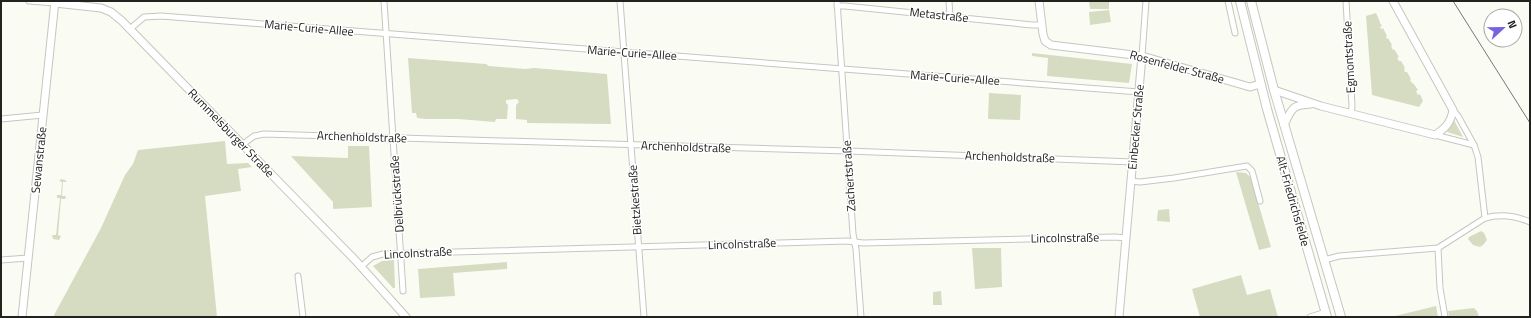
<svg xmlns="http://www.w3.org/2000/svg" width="1531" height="318" font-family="'Titillium Web',sans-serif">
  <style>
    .green { fill: #d6dcc1 }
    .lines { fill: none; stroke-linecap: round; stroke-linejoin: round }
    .street-casing { stroke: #c5c7bf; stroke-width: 7 }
    .secondary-casing { stroke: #c5c7bf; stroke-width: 9 }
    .primary-casing { stroke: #c5c7bf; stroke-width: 10 }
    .street { stroke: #fff; stroke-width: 5 }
    .secondary { stroke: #fff; stroke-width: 7 }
    .primary { stroke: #fff; stroke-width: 8 }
    .tram { stroke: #767772; stroke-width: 1 }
    .labels { text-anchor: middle; stroke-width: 3; stroke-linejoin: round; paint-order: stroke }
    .street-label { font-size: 12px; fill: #22221f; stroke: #fff }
  </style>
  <rect width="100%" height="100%" fill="#fafcf4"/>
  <g class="green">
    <path d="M1089,1h20v8h-19z"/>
    <path d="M1109,10l2,12 -21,3 -1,-13z"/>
    <path d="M1376,13l4,9v1l2,3 -2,1 1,2 2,-1 4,8 -1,1 1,2 1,-1 4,7 -1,1 2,4 1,-1 5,8 -2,1 2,3h2l4,7 -1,1 1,3h2l4,7 -1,1 2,3h1l5,7 -2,1 2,4 2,-1 3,7 -4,6 -47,-12 -6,-79z"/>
    <path d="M1032,53l100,11 -3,19 -82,-7 1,-18 -16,-2z"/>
    <path d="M408,58l78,6 3,2 36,3 9,-1 73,6 4,50 -84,-1v-3l-11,-1v-14l3,-3 -2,-3 -11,1v3l2,2 -1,14h-11l-1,3 -37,-3h-32l-9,-1 -1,-5h-4z"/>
    <path d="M989,93l32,2 -1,25 -32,-1z"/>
    <path d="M1454,120l9,17 -16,-5z"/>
    <path d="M225,141l2,23 21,-1 4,4 -14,2 3,22 -36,5 12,121h-164l48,-89 24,-53 8,-11 5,-14z"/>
    <path d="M348,146h21l3,61 -39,2v-7l-42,-46 57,2z"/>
    <path d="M1236,172l10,1 5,5 20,69 -12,3z"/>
    <path d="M61,179l4,1 2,2h-4l-1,14h4l-1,3h-4l-3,36 3,1 -2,4 -6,-1 -1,-4h4l4,-37h-3v-3h4l1,-13 -3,-1z"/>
    <path d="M1169,209l1,13 -13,-1 1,-11z"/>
    <path d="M1481,231l3,2 3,7 -4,5 -3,2 -7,-2 -5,-6 1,-2z"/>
    <path d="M972,248h29l1,39 -27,2z"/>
    <path d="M394,260l1,28h-2l-20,-22 9,-5z"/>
    <path d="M507,262v7l-54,4 2,23 -35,2 -2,-29z"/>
    <path d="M1241,275l6,20 23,-6 8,28h-78l-8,-28z"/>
    <path d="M941,291l1,14h-9v-13z"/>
    <path d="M1436,306l2,11h-47z"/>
    <path d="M1474,308l3,3 2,6h-30l-1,-6z"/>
  </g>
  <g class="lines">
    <defs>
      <g id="street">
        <path d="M29,1l26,2"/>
        <path d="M384,1l19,290"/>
        <path d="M620,1l24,316"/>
        <path d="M837,1l16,233 3,15 5,68"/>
        <path d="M949,1l1,16"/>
        <path d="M1228,1l7,32"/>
        <path d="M1346,1l6,105 -1,8"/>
        <path d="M837,6h8l187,19h10"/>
        <path d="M130,29l14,-12 17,-1 978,76"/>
        <path d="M1142,56l4,-55"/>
        <path d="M1453,110l5,6 16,29 4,12 7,61"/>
        <path d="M1,119l42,-4"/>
        <path d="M1435,135l39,10"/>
        <path d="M242,145l12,-9 10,-2 584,17 285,11"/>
        <path d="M1131,181l9,1 34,-4 73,-12 5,5 8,30"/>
        <path d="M1438,248l2,40 5,29"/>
        <path d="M1,260l27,-2"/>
        <path d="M1324,260l15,-4 99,-8 47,-30c15,-4 31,-2 45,4"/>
        <path d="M361,267l11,-10 11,-3 464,-13 16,2 252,-6 11,1"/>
        <path d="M298,276l5,41"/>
        <path d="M1310,317l16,-5"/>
      </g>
      <g id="secondary">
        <path d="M1039,1l4,33 2,7 6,4 91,11 108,31 10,-3"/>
        <path d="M55,3l46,5 10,4 11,9 234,240 50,56"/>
        <path d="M1274,90l47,16 114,29c11,-7 16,-13 18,-25l-60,-109"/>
        <path d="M1284,125c8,-17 8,-20 27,-21"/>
        <path d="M22,317l33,-316"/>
        <path d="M1119,317l23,-261"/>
      </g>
      <g id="primary">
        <path d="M1240,1l27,108 60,208"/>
        <path d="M1251,1l23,89 67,227"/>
      </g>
    </defs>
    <use href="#street" class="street-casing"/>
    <use href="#secondary" class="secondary-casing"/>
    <use href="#primary" class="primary-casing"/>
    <use href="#street" class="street"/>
    <use href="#secondary" class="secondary"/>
    <use href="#primary" class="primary"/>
    <path class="tram" d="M1453,1l77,122"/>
  </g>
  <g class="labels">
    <g class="street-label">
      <text transform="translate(939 15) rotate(6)" y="4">Metastraße</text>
      <text transform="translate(309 28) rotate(5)" y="4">Marie-Curie-Allee</text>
      <text transform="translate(632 53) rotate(4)" y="4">Marie-Curie-Allee</text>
      <text transform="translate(1349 57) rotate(-93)" y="4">Egmontstraße</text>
      <text transform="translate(1177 67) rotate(15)" y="4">Rosenfelder Straße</text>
      <text transform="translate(955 78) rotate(4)" y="4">Marie-Curie-Allee</text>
      <text transform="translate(1136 127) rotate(-85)" y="4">Einbecker Straße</text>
      <text transform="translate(231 133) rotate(46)" y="4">Rummelsburger Straße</text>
      <text transform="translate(362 137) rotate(2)" y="4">Archenholdstraße</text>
      <text transform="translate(686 147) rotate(2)" y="4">Archenholdstraße</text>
      <text transform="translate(1010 157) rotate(2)" y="4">Archenholdstraße</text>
      <text transform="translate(39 160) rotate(-84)" y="4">Sewanstraße</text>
      <text transform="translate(849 176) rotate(-94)" y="4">Zachertstraße</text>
      <text transform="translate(397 194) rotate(-94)" y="4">Delbrückstraße</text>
      <text transform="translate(635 200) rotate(-94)" y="4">Bietzkestraße</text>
      <text transform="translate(1293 201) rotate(74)" y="4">Alt-Friedrichsfelde</text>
      <text transform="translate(1065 238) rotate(-1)" y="4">Lincolnstraße</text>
      <text transform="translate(742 244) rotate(-2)" y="4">Lincolnstraße</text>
      <text transform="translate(418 253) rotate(-3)" y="4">Lincolnstraße</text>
    </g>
  </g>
  <rect width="1531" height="318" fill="none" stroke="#22221f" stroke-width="4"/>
  <g transform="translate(1503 28) rotate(68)"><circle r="19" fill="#ffffff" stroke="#a7a7a5"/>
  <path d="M0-3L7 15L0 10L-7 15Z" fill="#7763dd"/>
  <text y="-6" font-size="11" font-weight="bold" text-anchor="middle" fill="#22221f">N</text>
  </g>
</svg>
